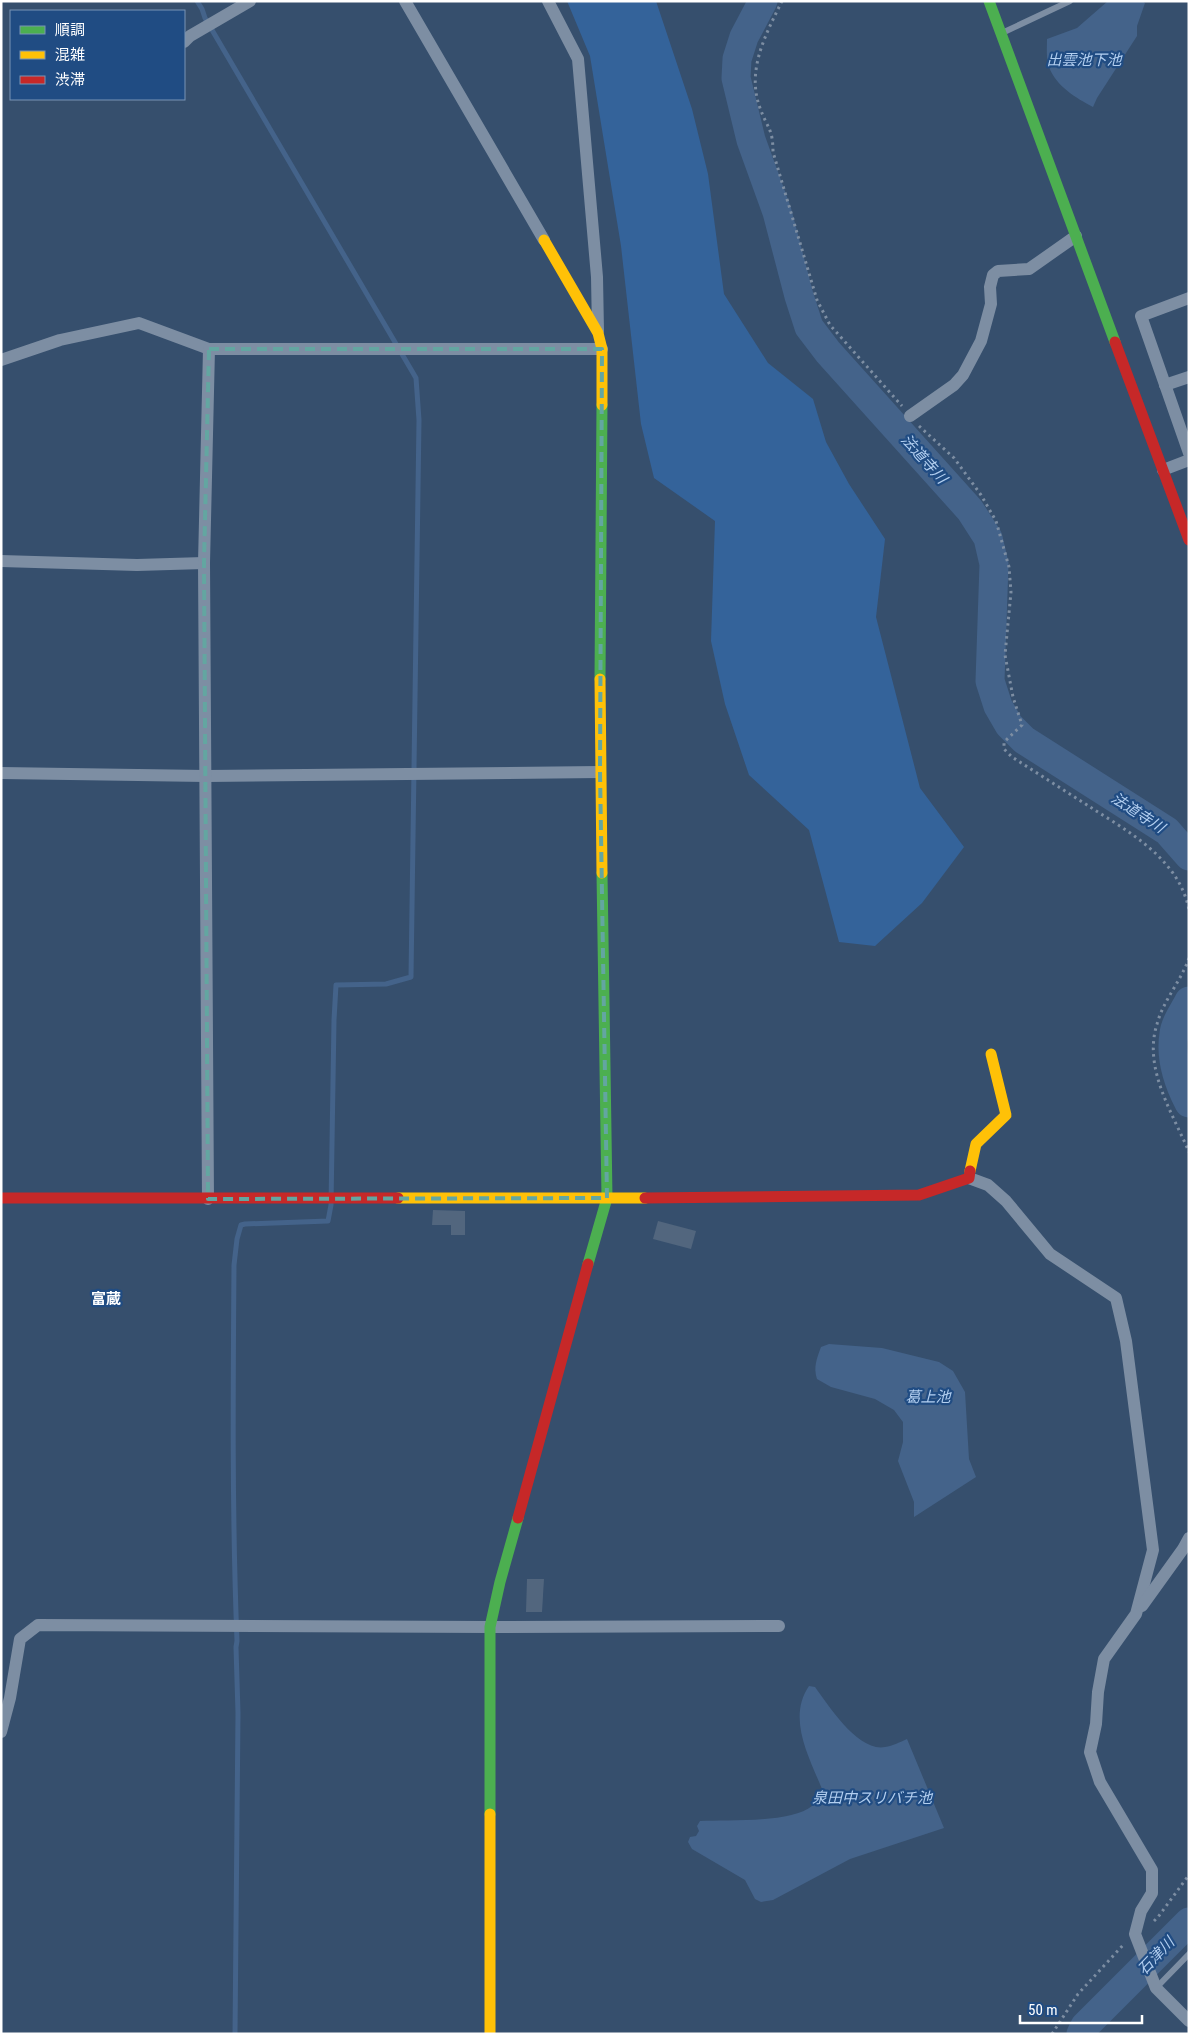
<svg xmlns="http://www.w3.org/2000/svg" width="1190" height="2035" font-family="'Roboto Condensed','Noto Sans JP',sans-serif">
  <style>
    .green { fill: #34639a }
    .water { fill: #44638a }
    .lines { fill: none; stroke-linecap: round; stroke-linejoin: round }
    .stream { stroke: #44638a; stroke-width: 5 }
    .river { stroke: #44638a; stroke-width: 29 }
    .building { fill: #52667e }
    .path { stroke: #7d8ea3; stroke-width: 3; stroke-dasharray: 2.5 4; stroke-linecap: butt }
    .lane { stroke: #7d8ea3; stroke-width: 6 }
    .street { stroke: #7d8ea3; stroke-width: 12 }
    .fast { stroke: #4caf50; stroke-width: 11 }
    .slow { stroke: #ffc107; stroke-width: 11 }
    .jam { stroke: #c62828; stroke-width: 11 }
    .marked { fill: none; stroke: #63a6a1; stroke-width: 4; stroke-dasharray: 10 6; stroke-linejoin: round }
    .labels { text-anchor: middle; stroke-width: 4.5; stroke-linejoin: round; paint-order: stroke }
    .water-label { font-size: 15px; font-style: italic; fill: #b3cff0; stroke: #204c83 }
    .neighbourhood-label { font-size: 15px; font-weight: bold; fill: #fff; stroke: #204c83 }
  </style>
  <rect width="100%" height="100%" fill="#364f6d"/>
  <path class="green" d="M567,1h89l36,108 16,65 16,120 44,69 45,36 13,43 23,42 36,55 -9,78 44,171 44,59 -42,56 -47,43 -36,-4 -30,-112 -60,-55 -24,-71 -14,-63 4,-120 -61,-43 -13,-54 -20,-178 -31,-190z"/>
  <g class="water">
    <path d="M1108,1h34l3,2 -8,23v10l-40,62 -4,9c-17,-9 -37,-21 -44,-40 -3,-8 -2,-20 -2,-28l30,-11z"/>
    <path d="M829,1344l53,4 57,14 14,9 12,21 4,67 7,18 -62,40v-15l-16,-41 5,-19v-20l-9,-12 -19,-11 -44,-12 -14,-8c-4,-12 0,-21 4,-32z"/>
    <path d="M809,1686l6,1c14,19 43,65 70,60 8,-1 15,-5 22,-8l37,89 -94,31 -77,41 -12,2 -6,-3 -10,-19 -53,-31 -4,-7 2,-5 6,-1 3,-5 -2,-5 3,-5c27,-1 92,2 112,-15 4,-4 7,-12 10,-17 -13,-32 -35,-71 -13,-103z"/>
  </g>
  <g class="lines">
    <path class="stream" d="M197,1l5,8 3,9 211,360 3,42 -8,557 -25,7 -50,1 -2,35 -3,185 -3,16 -83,3 -4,1 -4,14 -3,26c-1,126 -2,250 3,376l-1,6 2,66 -3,321"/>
    <g class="river">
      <path d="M763,1l-19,36 -7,22 -1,19 15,62 26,72 22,84 10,31 19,25 142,158 18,28 6,26 -4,117 8,25 11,19 15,15 143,91 22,25"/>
      <path d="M1189,1001c-5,10 -14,22 -15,33 -4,24 4,48 15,69"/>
      <path d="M1081,2034l4,-8 104,-104"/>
    </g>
  </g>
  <g class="building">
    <path d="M433,1210l32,1v24h-14v-10h-19z"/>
    <path d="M658,1221l38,10 -5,18 -38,-10z"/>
    <path d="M527,1579h17l-2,33h-16z"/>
  </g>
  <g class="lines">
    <g class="path">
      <path d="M782,1c-16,33 -36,69 -22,107 7,20 13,20 13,44l44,148 13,25 72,81"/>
      <path d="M919,426l35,32 27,37 15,26 13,46 2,25 -6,63 8,42 9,28 -18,17v7l8,8c25,16 50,32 75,48 40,26 92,53 102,105"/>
      <path d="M1189,958c-8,23 -26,43 -32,66 -14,44 15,88 32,128"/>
      <path d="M1154,1921l4,-4 31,-42"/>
      <path d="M1052,2034l26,-40 47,-51"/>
    </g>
    <g class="lane">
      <path d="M1002,33l68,-32"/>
      <path d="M1156,1988l33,-34"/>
    </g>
    <g class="street">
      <path d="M405,1l139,239"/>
      <path d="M548,1l30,58 19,218 1,54"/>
      <path d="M184,42l6,-6 60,-35"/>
      <path d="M1189,298l-48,18 48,137"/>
      <path d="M1,360l59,-20 79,-17 70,26h393"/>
      <path d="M1165,385l24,-8"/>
      <path d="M910,416l44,-31 9,-10 18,-34 10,-37 -1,-17 3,-12 5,-4 31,-2 47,-33"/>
      <path d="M1163,470l26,-10"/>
      <path d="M1,561l136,4 67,-2"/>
      <path d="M1,773l205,3 394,-4"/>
      <path d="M969,1178l19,7 18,16 44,53 66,44 10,43 27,209 -17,64 -32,45 -6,33 -2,32 -6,28 10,30 52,88v23l-11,18 -6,23 21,54 33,33"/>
      <path d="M208,1199l-4,-636 5,-214"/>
      <path d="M1142,1606l41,-57 6,-11"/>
      <path d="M1,1732l9,-34 10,-59 18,-14 452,2 289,-1"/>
    </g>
    <g class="fast">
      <path d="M989,1l126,341"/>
      <path d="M600,679l2,-274"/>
      <path d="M588,1264l19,-66 -5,-325"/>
      <path d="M490,1814v-187l10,-45 18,-64"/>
    </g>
    <g class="slow">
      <path d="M544,240l54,93 4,16v56"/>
      <path d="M600,679l2,194"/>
      <path d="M970,1171l6,-27 30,-29 -15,-61"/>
      <path d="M398,1198h247"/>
      <path d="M490,1814v220"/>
    </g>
    <g class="jam">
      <path d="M1115,342l74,198"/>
      <path d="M1,1198h397"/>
      <path d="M645,1198l274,-3 50,-17 1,-7"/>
      <path d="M518,1518l70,-254"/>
    </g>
  </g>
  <path class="marked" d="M209,349h393l-2,423 7,426 -399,1 -4,-636z"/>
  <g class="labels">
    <g class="water-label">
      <text x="1084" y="65">出雲池下池</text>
      <text transform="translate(924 459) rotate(48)" y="5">法道寺川</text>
      <text transform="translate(1138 813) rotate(33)" y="5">法道寺川</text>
      <text x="928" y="1402">葛上池</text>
      <text x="872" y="1803">泉田中スリバチ池</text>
      <text transform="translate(1156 1956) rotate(-46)" y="5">石津川</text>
    </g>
    <g class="neighbourhood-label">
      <text x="106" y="1304">富蔵</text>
    </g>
  </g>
  <rect width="1190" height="2035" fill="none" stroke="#ffffff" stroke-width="5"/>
  <rect x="10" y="10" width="175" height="90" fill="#204c83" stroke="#7994b5"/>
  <rect x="20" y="26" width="25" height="8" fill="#4caf50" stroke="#7994b5"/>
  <text x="55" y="35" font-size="15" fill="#ffffff">順調</text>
  <rect x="20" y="51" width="25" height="8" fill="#ffc107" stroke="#7994b5"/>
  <text x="55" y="60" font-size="15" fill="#ffffff">混雑</text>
  <rect x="20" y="76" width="25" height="8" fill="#c62828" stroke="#7994b5"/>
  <text x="55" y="85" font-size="15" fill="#ffffff">渋滞</text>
  <path d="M1020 2015v8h122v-8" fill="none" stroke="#ffffff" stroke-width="2.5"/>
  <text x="1028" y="2015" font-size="15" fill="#ffffff" stroke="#204c83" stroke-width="4" paint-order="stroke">50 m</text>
</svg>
